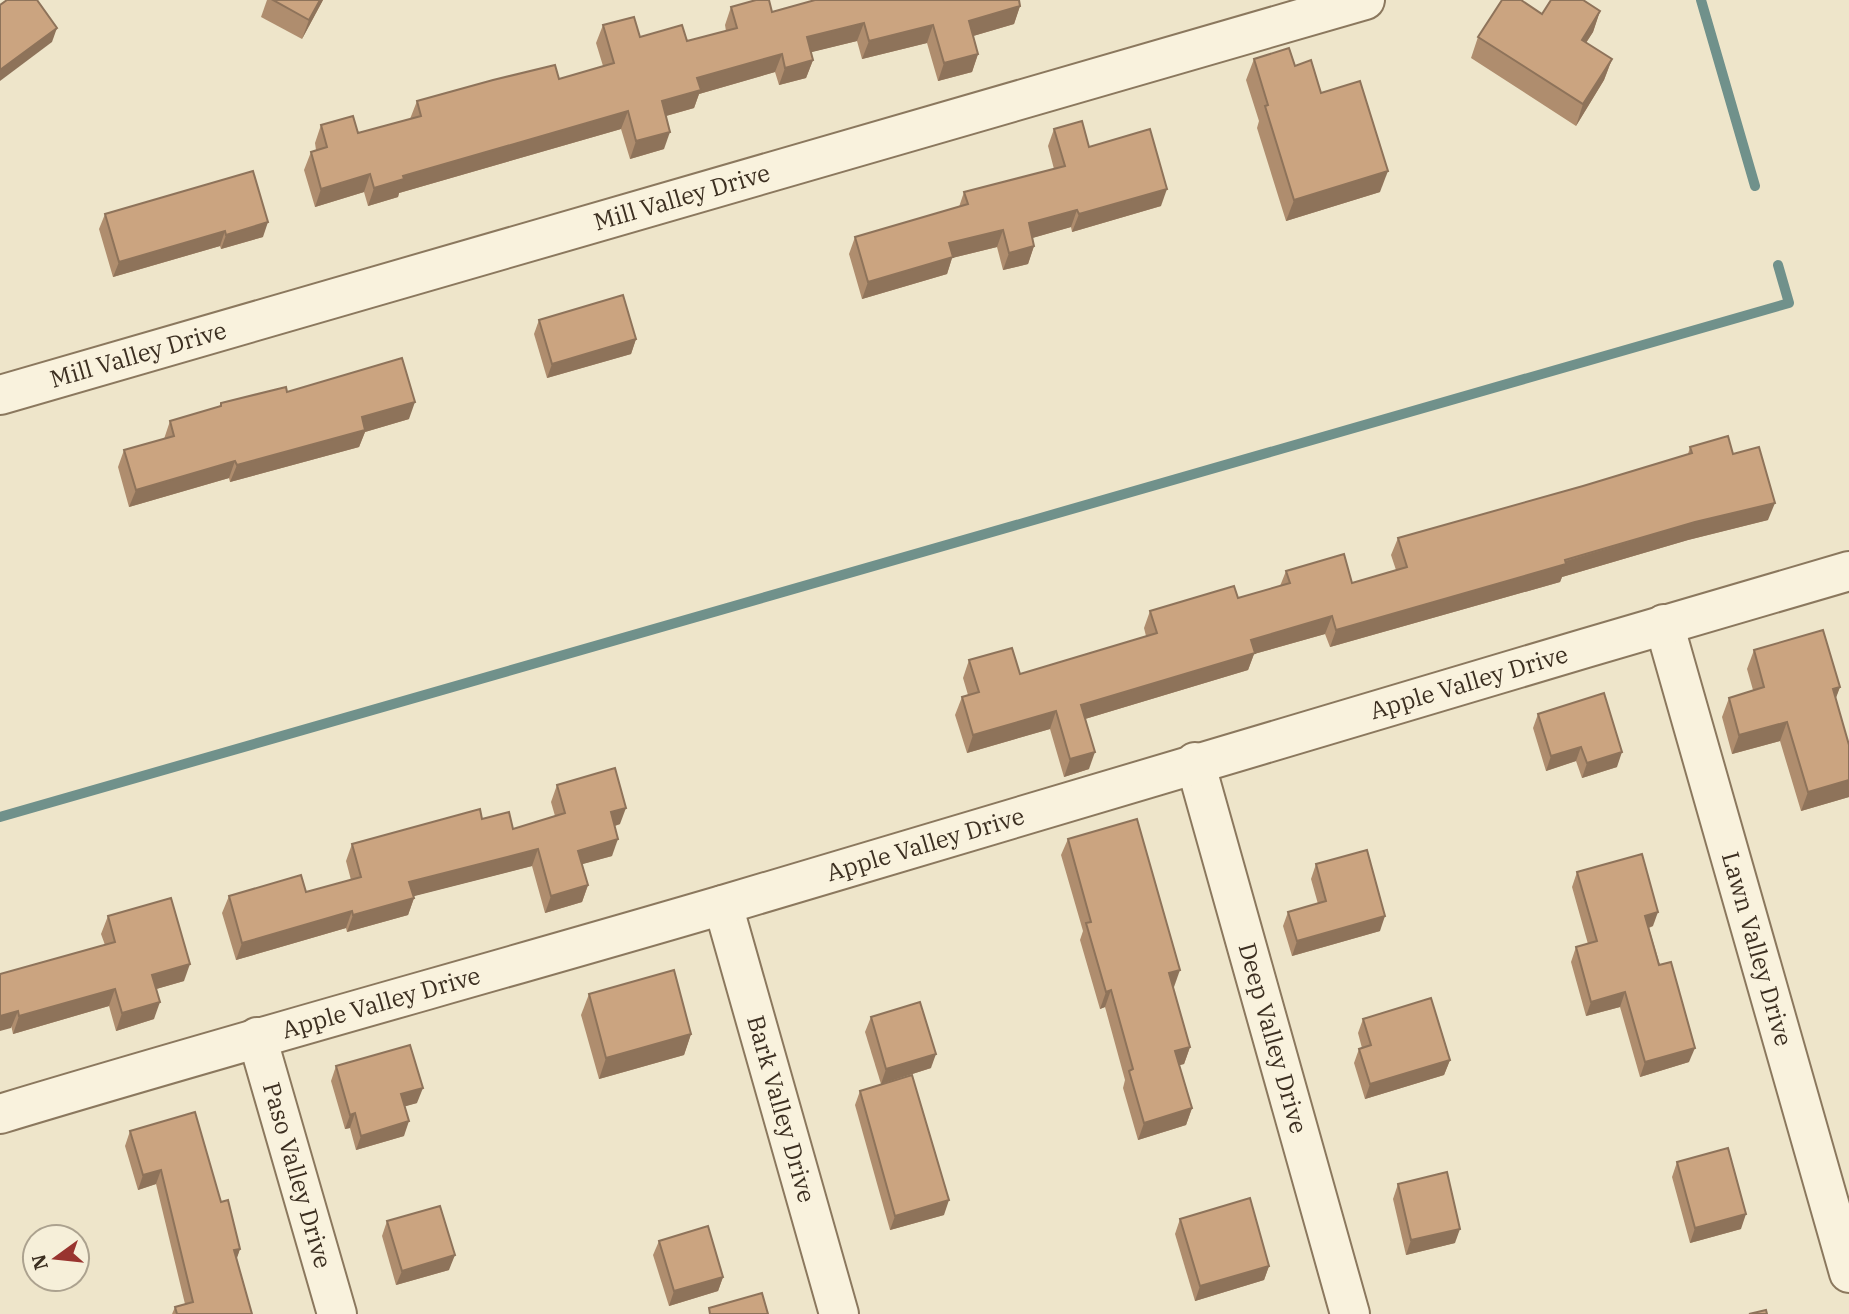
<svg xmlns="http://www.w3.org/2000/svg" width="1849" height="1314" font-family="'IBM Plex Serif',serif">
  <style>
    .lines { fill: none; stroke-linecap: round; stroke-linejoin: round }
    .stream { stroke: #70918b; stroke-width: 10 }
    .minor-casing { stroke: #8b785e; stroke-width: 42 }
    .minor { stroke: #f9f2dd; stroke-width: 38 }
    .wall { fill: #af8d6e }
    .shaded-wall { fill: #8e735a }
    .building { fill: #cba480; stroke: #8e735a; stroke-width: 2 }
    .labels { text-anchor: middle; stroke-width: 5; stroke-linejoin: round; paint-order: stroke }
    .street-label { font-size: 24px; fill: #3c2f21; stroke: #f6efd9 }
  </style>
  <rect width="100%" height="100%" fill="#eee5ca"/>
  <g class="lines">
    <g class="stream">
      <path d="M1701,0l54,186"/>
      <path d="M0,817l1789,-514 -11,-38"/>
    </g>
    <defs>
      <g id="minor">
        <path id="s1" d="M0,395l1365,-395"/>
        <path id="s2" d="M1664,624l185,649"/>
        <path id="s3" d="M1195,762l155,552"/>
        <path id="s4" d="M723,905l116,409"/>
        <path id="s5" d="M257,1037l80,277"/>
        <path id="s6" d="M0,1114c241,-73 484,-139 726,-210 374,-111 748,-224 1123,-333"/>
      </g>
    </defs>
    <use href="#minor" class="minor-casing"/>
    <use href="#minor" class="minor"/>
  </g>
  <g class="wall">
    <path d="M267,0h56l-21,39 -41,-22z"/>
    <path d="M1020,6l-6,18 -41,12 5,18 -6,18 -34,9 -11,-38 -65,16 -5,-18 -46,11 2,8 -7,18 -27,7 -4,-13 -76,22 -5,14 -28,8 -2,33 -34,10 -9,-30 -222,64 -1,4 -30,9 -4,-14 -49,15 -11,-37 7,-18 5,-2 -1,-7 6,-18 37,8 52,-14 7,-18 142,-22 44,-13 -7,-23 7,-18 37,12 47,4 39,-10 -1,-6 6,-18 41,5z"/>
    <path d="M1600,11l-7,21 -7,11 26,16 -8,21 -28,46 -105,-68 7,-21 64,-23z"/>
    <path d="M1254,59l41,7 26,27 59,99 -94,29 -29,-93 2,-7 -13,-41z"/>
    <path d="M1054,129l35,18 72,59 -89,26 -1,-5 -39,11 2,8 -6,18 -25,6 -6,-23 -45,11 -5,16 -85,25 -13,-45 6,-17 104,-30 5,-15 90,-23 -6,-23z"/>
    <path d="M105,214l158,23 -42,12 -1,-3 -107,31 -14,-48z"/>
    <path d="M539,320l97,19 -5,15 -84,24 -13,-44z"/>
    <path d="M287,392l122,27 -44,13 -6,15 -129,35 -1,-4 -100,29 -11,-40 6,-17 40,-11 6,-18 49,-14 2,-4z"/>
    <path d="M1690,447l43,7 35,66 -80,20 -126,37 -2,5 -230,65 -5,-13 -71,20 -6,16 -163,49 4,50 -25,8 -14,-48 -83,24 -12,-38 7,-18 6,-2 -5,-17 6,-18 51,14 126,-38 -2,-8 6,-17 88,-13 42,-12 6,-15 66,12 44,-13 -5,-15 7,-17 185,-52 105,-32z"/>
    <path d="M1754,650l86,37 -5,12 14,46v52l-48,14 -21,-70 -48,13 -10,-37 7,-19 24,-8 -6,-21z"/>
    <path d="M1538,714l79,53 -35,11 -6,-17 -30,10 -13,-43z"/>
    <path d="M557,785l63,39 -5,2 -3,30 -30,8 6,21 -6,17 -37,11 -13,-47 -119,30 1,2 -6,17 -61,17 -1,-4 -110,32 -14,-47 7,-17 77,-4 45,-12 -5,-19 6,-17 130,-25 31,10 42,-13 -4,-14z"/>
    <path d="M1068,839l106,148h-1l17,60 -6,17 -5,1 13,43 -6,17 -48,15 -15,-52 2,-8 -20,-73 -5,2 -20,-69 3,-9 -22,-76z"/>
    <path d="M1316,864l64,67 -88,25 -9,-30 5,-14 30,-8 -7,-25z"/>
    <path d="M1577,872l76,54 -4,2 40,134 -49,15 -20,-70 -34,9 -15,-54 5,-15 12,-3 -16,-57z"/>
    <path d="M108,916l76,65 -28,8 -2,30 -38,12 -7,-25 -96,28 -13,-60 105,-29 -4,-11z"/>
    <path d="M589,994l102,40 -7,21 -85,24 -18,-64z"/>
    <path d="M871,1017l60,51 -50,16 -16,-52z"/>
    <path d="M1363,1019l87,41 -6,15 -79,24 -11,-36 5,-14 3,-1 -4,-15z"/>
    <path d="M336,1066l81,37 -12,3 -1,30 -48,14 -6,-22 -5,1 -14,-48z"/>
    <path d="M860,1091l84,124 -54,15 -35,-125z"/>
    <path d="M130,1131l91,71 19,47 -4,10 16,55h-80l3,-7 10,-3 -29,-120 -18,6 -13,-44z"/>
    <path d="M1677,1162l64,67 -51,14 -18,-66z"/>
    <path d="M1398,1184l57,59 -49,12 -13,-56z"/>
    <path d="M1180,1219l89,47 -5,14 -69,21 -20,-67z"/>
    <path d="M387,1221l62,49 -53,15 -14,-49z"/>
    <path d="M659,1241l64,36 -5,14 -49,15 -16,-51z"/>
  </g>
  <g class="shaded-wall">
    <path d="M320,0h3l-21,39 7,-19z"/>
    <path d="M1020,6l-6,18 -51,15 6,-18z"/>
    <path d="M1600,11l-7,21 -19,29 8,-21z"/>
    <path d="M864,23l-7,18 -57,14 7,-18z"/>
    <path d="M933,25l-6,18 -65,16 7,-18z"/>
    <path d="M57,28l-5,14 -52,39v-11z"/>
    <path d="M782,54l-7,18 -76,22 -5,14 -39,11 7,-18 35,-23z"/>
    <path d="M978,54l-6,18 -34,9 6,-18z"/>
    <path d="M1612,59l-8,21 -28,46 7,-22z"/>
    <path d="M813,60l-7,18 -27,7 6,-17z"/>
    <path d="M628,111l-7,18 -222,64 -1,4 -30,9 6,-18 29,-12z"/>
    <path d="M670,132l-6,17 -34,10 6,-18z"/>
    <path d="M1388,171l-8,21 -94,29 8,-21z"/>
    <path d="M370,174l-6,18 -49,15 6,-18z"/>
    <path d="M1167,189l-6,17 -89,26 7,-18z"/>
    <path d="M1077,210l-6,17 -49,14 7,-18z"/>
    <path d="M268,222l-5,15 -42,12 5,-14z"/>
    <path d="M1003,230l-6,17 -45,11 -5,16 -85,25 6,-17 81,-39z"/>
    <path d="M225,231l-5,15 -107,31 6,-15z"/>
    <path d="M1034,246l-6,18 -25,6 6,-17z"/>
    <path d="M636,339l-5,15 -84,24 5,-14z"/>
    <path d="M415,402l-6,17 -44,13 -6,15 -129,35 7,-17 125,-48z"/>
    <path d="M235,461l-6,17 -100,29 7,-17z"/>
    <path d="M1775,503l-7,17 -80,20 -126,37 -2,5 -230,65 6,-17 359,-108z"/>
    <path d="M1332,616l-7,18 -71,20 -6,16 -173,52 6,-17 170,-65z"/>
    <path d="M1840,687l-7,19v-17z"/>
    <path d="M1056,711l-6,18 -83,24 6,-18z"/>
    <path d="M1787,722l-7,19 -48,13 7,-19z"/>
    <path d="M1581,747l-5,14 -30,10 5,-15z"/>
    <path d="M1095,752l-6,17 -25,8 6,-18z"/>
    <path d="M1622,752l-5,15 -35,11 5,-15z"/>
    <path d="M1849,780v17l-48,14 7,-19z"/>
    <path d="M626,808l-6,16 -16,5 7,-17z"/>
    <path d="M618,839l-6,17 -40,11 6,-16z"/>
    <path d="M538,849l-6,17 -129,33 6,-17z"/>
    <path d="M588,885l-6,17 -37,11 6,-17z"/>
    <path d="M414,898l-6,17 -61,17 6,-17z"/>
    <path d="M352,911l-6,17 -110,32 6,-17z"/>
    <path d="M1658,912l-5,14 -13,4 5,-14z"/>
    <path d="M1385,916l-5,15 -88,25 5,-15z"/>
    <path d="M190,964l-6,17 -38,11 6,-17z"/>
    <path d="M1180,970l-6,17 -11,3 6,-17z"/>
    <path d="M115,989l-6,17 -96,28 6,-18z"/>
    <path d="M1111,990l-6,17 -5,2 6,-17z"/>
    <path d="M1625,992l-5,15 -34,9 5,-14z"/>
    <path d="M160,1002l-6,17 -38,12 6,-18z"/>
    <path d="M18,1011l-7,17 -11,3v-15z"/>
    <path d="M691,1034l-7,21 -85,24 7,-21z"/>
    <path d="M1190,1047l-6,17 -15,4 6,-17z"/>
    <path d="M1695,1048l-6,14 -49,15 5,-15z"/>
    <path d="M936,1054l-5,14 -50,16 5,-15z"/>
    <path d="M1450,1060l-6,15 -79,24 5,-15z"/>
    <path d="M423,1088l-6,15 -21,6 5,-15z"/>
    <path d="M1192,1108l-6,17 -48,15 6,-17z"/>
    <path d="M355,1113l-5,15 -5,1 5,-14z"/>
    <path d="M409,1121l-5,15 -48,14 5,-14z"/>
    <path d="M161,1170l-5,14 -18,6 5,-15z"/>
    <path d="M949,1200l-5,15 -54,15 5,-14z"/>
    <path d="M1746,1214l-5,15 -51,14 5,-15z"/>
    <path d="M1460,1229l-5,14 -49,12 5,-15z"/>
    <path d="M240,1249l-5,15 -1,-14z"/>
    <path d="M455,1255l-6,15 -53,15 6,-14z"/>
    <path d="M1269,1266l-5,14 -69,21 5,-15z"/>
    <path d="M723,1277l-5,14 -49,15 5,-15z"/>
  </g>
  <g class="building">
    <path d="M7,0h30l20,28 -57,42v-65z"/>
    <path d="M273,0h47l-11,20z"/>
    <path d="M756,0h13l3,12 43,-12h204l1,6 -51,15 9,33 -34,9 -11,-38 -64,16 -5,-18 -57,14 6,23 -28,8 -3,-14 -85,24 4,12 -39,11 8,31 -34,9 -8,-30 -225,65 1,3 -30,9 -4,-14 -49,15 -10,-37 16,-5 -6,-22 32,-9 5,17 63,-17 -4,-15 76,-21 62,-15 4,14 55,-16 -11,-38 31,-8 6,20 42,-12 5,16 50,-13 -6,-21z"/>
    <path d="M1502,0h19l21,14 9,-14h32l17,11 -18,29 30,19 -29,45 -105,-67z"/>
    <path d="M1289,48l6,18 16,-6 10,33 39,-12 28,90 -94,29 -29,-94 3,-1 -14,-46z"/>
    <path d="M1082,121l7,26 61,-18 17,60 -88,25 -2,-4 -48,13 5,23 -25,7 -6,-23 -54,13 4,14 -85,25 -13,-45 113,-33 -4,-12 101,-26 -11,-37z"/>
    <path d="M253,171l15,51 -42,13 -1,-4 -106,31 -14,-48z"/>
    <path d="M623,295l13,44 -84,25 -13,-44z"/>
    <path d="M402,358l13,44 -53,15 3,13 -128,35 -2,-4 -99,29 -12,-40 50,-14 -4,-15 51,-15v-3l65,-16 1,5z"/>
    <path d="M1728,436l5,18 26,-7 16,56 -80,19 -130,38 1,4 -230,66 -4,-14 -81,24 4,13 -174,52 14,47 -25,7 -14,-48 -83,24 -11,-38 17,-5 -10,-32 43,-12 8,26 137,-41 -7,-22 84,-25 4,12 52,-15 -4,-12 58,-17 8,29 55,-16 -9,-29 185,-52 109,-33 -2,-6z"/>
    <path d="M1823,630l17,57 -7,2 16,56v35l-41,12 -21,-70 -48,13 -10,-37 35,-11 -10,-37z"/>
    <path d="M1604,693l18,59 -35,11 -6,-16 -30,9 -13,-42z"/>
    <path d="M615,768l11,40 -15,4 7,27 -40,12 10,34 -37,11 -13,-47 -129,33 5,16 -61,17 -1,-4 -110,32 -13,-47 72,-21 5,17 55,-15 -9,-33 128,-35 2,10 27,-7 4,17 52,-16 -8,-28z"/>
    <path d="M1137,819l43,151 -11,3 21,74 -15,4 17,57 -48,15 -15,-52 4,-2 -22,-79 -5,2 -20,-69 5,-1 -23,-83z"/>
    <path d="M1367,850l18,66 -88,25 -9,-29 38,-11 -10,-37z"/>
    <path d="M1642,854l16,58 -13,4 14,49 12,-3 24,86 -50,14 -20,-70 -34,10 -15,-55 21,-6 -20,-69z"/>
    <path d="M171,898l19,66 -38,11 8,27 -38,11 -7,-24 -96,27 -1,-5 -18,5v-42l115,-32 -7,-26z"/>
    <path d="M674,970l17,64 -85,24 -17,-64z"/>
    <path d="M1431,998l19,62 -80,24 -11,-35 12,-4 -8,-26z"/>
    <path d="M920,1002l16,52 -50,15 -15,-52z"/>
    <path d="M410,1045l13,43 -22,6 8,27 -48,15 -6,-23 -5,2 -14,-49z"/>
    <path d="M912,1075l37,125 -54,16 -35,-125z"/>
    <path d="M195,1112l26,90 7,-2 12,49 -6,1 18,64h-75l-2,-7 18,-5 -32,-132 -18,5 -13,-44z"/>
    <path d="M1728,1148l18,66 -51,14 -18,-66z"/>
    <path d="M1447,1172l13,57 -49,11 -13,-56z"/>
    <path d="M1250,1198l19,68 -69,20 -20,-67z"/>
    <path d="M440,1206l15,49 -53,16 -15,-50z"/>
    <path d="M708,1226l15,51 -49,14 -15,-50z"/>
    <path d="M762,1293l6,21h-58l-1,-6z"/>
    <path d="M1766,1310l1,4h-18z"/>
  </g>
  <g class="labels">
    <g class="street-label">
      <text dy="8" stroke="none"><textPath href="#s1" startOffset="710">Mill Valley Drive</textPath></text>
      <text dy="8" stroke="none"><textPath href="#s1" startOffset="144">Mill Valley Drive</textPath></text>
      <text dy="8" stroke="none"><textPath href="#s6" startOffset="1531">Apple Valley Drive</textPath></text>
      <text dy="8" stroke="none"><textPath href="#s6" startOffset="964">Apple Valley Drive</textPath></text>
      <text dy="8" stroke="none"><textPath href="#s2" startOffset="338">Lawn Valley Drive</textPath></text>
      <text dy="8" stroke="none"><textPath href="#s6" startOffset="397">Apple Valley Drive</textPath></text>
      <text dy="8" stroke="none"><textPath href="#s3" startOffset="287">Deep Valley Drive</textPath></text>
      <text dy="8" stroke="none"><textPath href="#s4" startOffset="212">Bark Valley Drive</textPath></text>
      <text dy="8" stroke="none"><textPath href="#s5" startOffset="144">Paso Valley Drive</textPath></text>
    </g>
  </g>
  <g transform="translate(56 1258) rotate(255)"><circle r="33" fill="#f6efd9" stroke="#aca28f" stroke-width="2"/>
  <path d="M0-5L12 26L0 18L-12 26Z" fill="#99342f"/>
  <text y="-10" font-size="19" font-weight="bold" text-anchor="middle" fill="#3c2f21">N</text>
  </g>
</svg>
